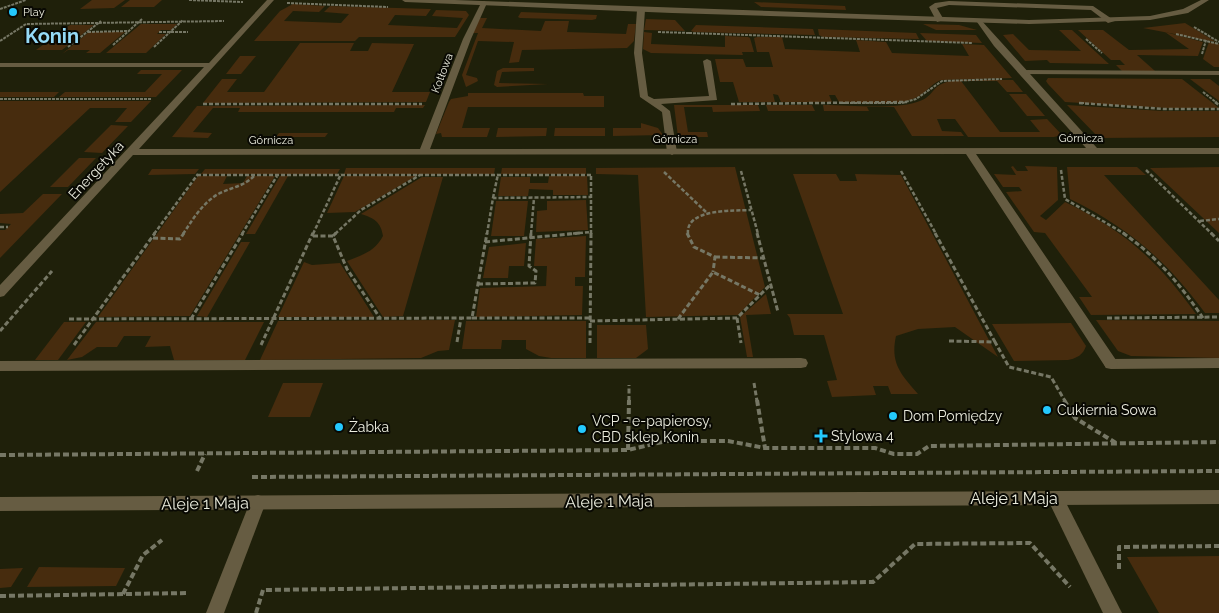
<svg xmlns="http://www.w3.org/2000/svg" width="1219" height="613" font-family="Raleway,sans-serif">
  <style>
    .green { fill: #472c0e }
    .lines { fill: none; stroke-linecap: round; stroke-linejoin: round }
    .path-far3 { stroke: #767765; stroke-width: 2; stroke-dasharray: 3 1; stroke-linecap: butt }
    .path-far2 { stroke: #767765; stroke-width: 2.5; stroke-dasharray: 4 2; stroke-linecap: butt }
    .path-far1 { stroke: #767765; stroke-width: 3; stroke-dasharray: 5 2.5; stroke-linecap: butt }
    .path { stroke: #767765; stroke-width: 4; stroke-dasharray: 6 3; stroke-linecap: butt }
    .service { fill: #665c42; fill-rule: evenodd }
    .minor { fill: #665c42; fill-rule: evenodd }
    .tertiary { fill: #665c42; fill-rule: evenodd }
    .poi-dot { fill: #24c9fe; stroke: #090903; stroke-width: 2 }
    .labels { text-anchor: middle; stroke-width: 4; stroke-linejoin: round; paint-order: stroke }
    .far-poi-label { font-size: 11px; fill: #eceddf; stroke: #090903; text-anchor: start }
    .far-street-label { font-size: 11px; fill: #eceddf; stroke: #090903 }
    .street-label { font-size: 14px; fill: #eceddf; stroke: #090903 }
    .poi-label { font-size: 14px; fill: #eceddf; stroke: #090903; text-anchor: start }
    .near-street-label { font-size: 16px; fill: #eceddf; stroke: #090903 }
    .far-town-label { font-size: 20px; font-weight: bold; fill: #95daf7; stroke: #090903 }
  </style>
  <rect width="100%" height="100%" fill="#1f200a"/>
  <g class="green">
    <path d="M92,0h33l-11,8 -34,1z"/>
    <path d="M130,0h32l-8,7h-33z"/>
    <path d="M754,2l91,4 1,4 -85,-3z"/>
    <path d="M293,4l32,2 -6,6 -26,-1 -9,10 57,2 8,-9 -25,-2 6,-6 101,3 -5,7 -31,-1 -7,10 69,3 6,-10 -31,-2 4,-6 30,1 3,4 -14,22h-96l-4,4h-101l26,-30z"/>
    <path d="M521,12l76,3 -1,4 -4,1 -72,-2 -2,-1z"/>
    <path d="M480,18h7l-5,10 59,3 4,-10h24l-2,11 59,2 2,-10h8l-2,17 -7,7 -105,2 -3,12 -10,1 5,-21 -36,-1 -12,34 11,3 1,3 -12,6 -4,-12 16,-42h-5z"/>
    <path d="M646,19l29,1 10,11 -41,-1z"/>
    <path d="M1185,23l31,19 -73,-14z"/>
    <path d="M141,24h36l-6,6h-10l-4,4h9l-20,19h-40z"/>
    <path d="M923,24l36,1 18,5h-41z"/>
    <path d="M70,25h24l-32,25h-26z"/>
    <path d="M696,25l117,4 2,6 -121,-3 -3,-1z"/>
    <path d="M818,29l98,4 3,6 -96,-2 -4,-2z"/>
    <path d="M1059,30h13l37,34 -59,-1 -3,-3 -22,1 -22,-26 10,-1 16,16 52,1z"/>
    <path d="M1078,30h25l26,20 60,-1 -24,-17 38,10 -5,14 -61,-1 18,16h-33l-6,-6h9l-5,-5h-9z"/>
    <path d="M89,32h36l-25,21h-14l4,-3h-22l-6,4z"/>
    <path d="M644,32l8,1 -1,11 74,3v-11l23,1 2,1 4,14h-12l1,3 -92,-2 -8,-4z"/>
    <path d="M920,33l56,2 6,8 -55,-2z"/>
    <path d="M757,37h25l3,12 75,3 -4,-12 30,2 6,11 77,3 -7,-12 22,1 28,33 -71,2c-11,4 -15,14 -26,18 -19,9 -54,4 -76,4l-4,-7h-6l3,7h-51l-3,-7 -5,-1 2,8h-36l-6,-20h-13l-5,-23h28l3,8h27l-4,-15h-12l-3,-14z"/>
    <path d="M1209,42l10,2v23h-5l-11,-8z"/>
    <path d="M300,43h54l-4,8h18l4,-8 42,1 -22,48h38l-4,10 -223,1 19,-24h15l-10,13h37z"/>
    <path d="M240,56h16l-15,18h-15z"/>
    <path d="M503,68h31v3l-32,1 -3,11 49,1 -51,3 -3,-2 3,-14z"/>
    <path d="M141,70h41l-26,27h-97l6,-5h80l17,-18h-25z"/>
    <path d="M1048,78l134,1 37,29h-52l-102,-6 -17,-18 -2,-3z"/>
    <path d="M1190,79h20l9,7v15z"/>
    <path d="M960,80h53l10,12h-16l-10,-11h-36l39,51h40l-10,-12 17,-1 15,16 -8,2h-86l-13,-18h-18l5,12 19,1 3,4h-52l-18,-29h-27l2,4h-45l-1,-6c26,0 70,5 94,-3 21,-6 11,-20 43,-22z"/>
    <path d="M0,92h59l-5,5h-54z"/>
    <path d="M468,93h115l1,3h20v11h-136l-6,21h28l-3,9h-45l-1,-4 -5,1 13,-32 2,-3 17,-3z"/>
    <path d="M1009,94h17l19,22h-18z"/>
    <path d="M0,101h151l-20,21h-16l12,-14h-37l-90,84z"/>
    <path d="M425,105l-2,3h-27l-2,4h-156l2,-4h-27l-20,24 19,1 -4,5 -36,-1 25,-31z"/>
    <path d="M674,105h84l2,6 -47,1 -1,-5h-28l4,25h19l1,5h-30z"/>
    <path d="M766,105h46l3,6h-47z"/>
    <path d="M1067,105l96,6h56v26l-120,1z"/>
    <path d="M641,123l17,5 5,7 -50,1v-8h28z"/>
    <path d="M111,125l17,1 -26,27 -18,-1z"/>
    <path d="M498,128h49l-1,8 -50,1z"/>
    <path d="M555,128h50v8h-51z"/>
    <path d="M279,133h49l-3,4h-49z"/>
    <path d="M79,158h17l-28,29h-18z"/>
    <path d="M1013,166l4,5h11l-3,-5 32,1 1,33 -18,16 6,4 19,-18c59,28 93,59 131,112l-105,1 -12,-18h13l-47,-64 -11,-1 -28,-40 16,-1 -3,-4h-16l-9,-13 22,1 -5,-8z"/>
    <path d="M735,167l30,120 -27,28 -92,2 -8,-142 -42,-1v-6z"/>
    <path d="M1067,167h70l9,8h-42l115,125v13h-14c-38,-52 -76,-85 -135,-114z"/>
    <path d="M1219,167v66l-69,-65z"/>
    <path d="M346,168h149l-1,6h-150z"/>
    <path d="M502,168h84v6h-85z"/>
    <path d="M152,169h47l-4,5 -47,1z"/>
    <path d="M205,169h135l-3,5h-136z"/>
    <path d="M793,174h43l4,7h17l-2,-7 46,1 97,182 -43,-30 -37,2 -22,7c-6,28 5,38 22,58h-27l-3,-8h-15l3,9 -44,2 -5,-16 10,-1 -13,-45h-30l-4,-17 -3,-4h56z"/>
    <path d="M198,176h29l-4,8 20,-1 4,-7h28l-85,140 -92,1z"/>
    <path d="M280,176h8l-33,58h-9z"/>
    <path d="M344,176h72l-61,36 -28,1z"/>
    <path d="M549,176h38l1,19h-35v-5l-24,-1 -1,7h-30l3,-19h29v6h18z"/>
    <path d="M422,177h21l-40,139 -20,1 -36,-56c16,-6 28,-10 36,-25 -2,-14 -9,-18 -22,-22z"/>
    <path d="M43,194h19l-62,64v-28h5l6,-6 -11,-1v-9l23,-1z"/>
    <path d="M586,200l2,30 -52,2 1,-21 10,-1v-9z"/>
    <path d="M496,201h32l-4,35h-33z"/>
    <path d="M586,236l-1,41h-10v9h8l-1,29 -106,2 4,-29 66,-2 1,-20h-13l2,-27z"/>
    <path d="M241,242h9l-43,75 -10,-1z"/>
    <path d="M526,243l-2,23h-15l-1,12h-25l6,-31z"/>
    <path d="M304,262l8,3 28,-2 34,54h-96z"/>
    <path d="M766,294l5,20 -25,1 7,42h-6l-7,-40z"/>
    <path d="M455,320l-6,30 -11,1 -17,7 -161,2 18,-39z"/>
    <path d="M1096,320l123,1v37l-88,-2 -13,-5z"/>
    <path d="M466,321h120v37h-35l-12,-2 -13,-7v-9h-24l-1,9h-39z"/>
    <path d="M64,322h22l-28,38h-23z"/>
    <path d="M96,322h168l-19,38h-71l-4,-14 -25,1 6,-11h-27l-7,11h-20l-15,10 -15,3z"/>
    <path d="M1071,323l15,23c-3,9 -9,12 -18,14l-54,1 -22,-37z"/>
    <path d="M597,325h49l2,24 -12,9h-39z"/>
    <path d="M283,383h40l-13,34h-42z"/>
    <path d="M1219,556v57h-60l-32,-56z"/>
    <path d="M39,567l86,1 -9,18 -89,1z"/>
    <path d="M23,568l-12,19 -11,1v-19z"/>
  </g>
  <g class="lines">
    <g class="path-far3">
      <path d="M189,0l54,2"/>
      <path d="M287,3l101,4"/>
      <path d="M0,9l26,-9"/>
      <path d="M1194,27l25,15"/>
      <path d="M88,32l41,-1"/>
      <path d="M159,32h29"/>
      <path d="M658,32l31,1"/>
      <path d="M689,33l283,10"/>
      <path d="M1176,34l43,10"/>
      <path d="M1086,39l16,14"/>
      <path d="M0,41l26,-17 198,-3"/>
      <path d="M113,45l29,-26"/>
      <path d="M68,47l33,-26"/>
      <path d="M154,47l29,-27"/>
      <path d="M1202,54l4,-14"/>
      <path d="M1203,92l14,11"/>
      <path d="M0,99h151"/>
      <path d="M842,103h60l14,-4 26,-18 60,-2"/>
      <path d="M1079,103h5"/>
    </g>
    <g class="path-far2">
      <path d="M1215,102l4,3"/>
      <path d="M1079,103l85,6h55"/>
      <path d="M203,104h219"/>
      <path d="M731,104l176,-2"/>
      <path d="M1061,170l4,29 60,35"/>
      <path d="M1146,170l66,64"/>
      <path d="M741,171l17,63"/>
      <path d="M901,171l35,63"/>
      <path d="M664,172l43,41"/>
      <path d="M197,175h394"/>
      <path d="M493,198l5,-24"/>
      <path d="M1200,221l19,-2"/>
      <path d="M0,227h8"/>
      <path d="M154,234l44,-60"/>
      <path d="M183,234c10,-15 20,-32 37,-41 13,-6 25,-7 35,-18"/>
      <path d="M242,234l35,-58"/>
      <path d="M313,234l28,-60"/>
      <path d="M335,234l26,-24 59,-35"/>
      <path d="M487,234l6,-36 98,-1"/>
      <path d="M531,234l3,-36"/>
      <path d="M567,234l24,-2"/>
      <path d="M591,234v-60"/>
      <path d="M688,234c-3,-26 47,-23 63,-24"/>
    </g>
    <g class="path-far1">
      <path d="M687,233l7,14 21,10 -2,15"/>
      <path d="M757,233l21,79"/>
      <path d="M935,233l60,109"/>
      <path d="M1123,233c34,24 57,51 80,85"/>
      <path d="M1211,233l8,8"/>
      <path d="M313,236h20l14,33 33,49"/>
      <path d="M333,236l3,-3"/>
      <path d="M153,238l27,1 4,-6"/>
      <path d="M485,242l95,-9"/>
      <path d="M715,257l49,1"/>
      <path d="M478,284l57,-1 1,-12 -7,-5 2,-33"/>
      <path d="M472,318h119"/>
      <path d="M737,318l4,25"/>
      <path d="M1107,318l112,-1"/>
      <path d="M69,319l403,-1 15,-85"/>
      <path d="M191,319l52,-86"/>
      <path d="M678,319l35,-47 47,23"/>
      <path d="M590,321l147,-3 34,-34"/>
      <path d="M0,331l52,-60"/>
      <path d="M949,341l46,1 14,25 42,10 14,24"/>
      <path d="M457,342l4,-24"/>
      <path d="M590,343l1,-110"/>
      <path d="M74,345l81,-112"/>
      <path d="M261,345l52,-112"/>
      <path d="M754,383l3,18"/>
      <path d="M629,401v-16"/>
    </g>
    <g class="path">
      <path d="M757,400l8,48"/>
      <path d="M1064,400l11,18 41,25"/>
      <path d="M628,450l1,-50"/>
      <path d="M0,455l628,-5 38,-9h62l37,7h110l19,6h23l12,-8 290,-4"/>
      <path d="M197,471l8,-17"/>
      <path d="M252,477l967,-6"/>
      <path d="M1119,569v-22l100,-1"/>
      <path d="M123,594l20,-39 19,-15"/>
      <path d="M0,596l188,-3"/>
      <path d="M256,613l7,-23 610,-8 42,-38 115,-1 40,44"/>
    </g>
    <g class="service">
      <path d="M949,1l144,5 22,15 -7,2 -17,-13 -142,-5 -12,3 7,12 -7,2 -8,-15 6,-4z"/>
      <path d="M641,8l4,2 -3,43 6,43 6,3 55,-3 -6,-35 4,-2 4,2 6,39 -56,4 9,7 7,41 -5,3 -5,-3 -5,-40 -22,-15 -6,-44 3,-43z"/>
      <path d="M1020,70l199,1v4l-196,-1h-3z"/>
      <path d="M801,358l5,1 2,4 -2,4 -5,1 -801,3v-10z"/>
      <path d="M1219,358v10l-108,1 -5,-1 -2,-4 2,-4 5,-1z"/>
    </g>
    <g class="minor">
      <path d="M267,0h7l-135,149h281l43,-110 18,-36 3,-2 3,2 -16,36 -41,110 656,-1 -92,-102 -17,-24 4,-2 116,128h122v6h-243l140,206 2,4 -2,4h-10l-140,-214 -833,1 -129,141 -4,1v-12l204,-218h-204v-4h209z"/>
      <path d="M1055,491l6,2 61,120h-19l-56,-115 2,-5z"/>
      <path d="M258,495l6,2 2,5 -42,111h-18l44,-111 2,-5z"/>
    </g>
    <g class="tertiary">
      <path d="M402,0h53l574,20 121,-4 33,-7 18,-9h8l-21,13 -38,7 -121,4 -357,-11 -267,-11z"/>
      <path d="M1219,490v14l-1219,7v-14z"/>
    </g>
  </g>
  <g class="poi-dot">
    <circle cx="13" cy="12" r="5"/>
    <circle cx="1047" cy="410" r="5"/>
    <circle cx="893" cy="416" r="5"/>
    <circle cx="339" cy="427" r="5"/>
    <circle cx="582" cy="429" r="5"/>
    <path d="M818.5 428.5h5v5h5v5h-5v5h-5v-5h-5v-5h5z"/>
  </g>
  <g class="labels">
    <g class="far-poi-label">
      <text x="23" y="16">Play</text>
    </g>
    <g class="far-street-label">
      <text transform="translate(442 73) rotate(-69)" y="4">Kotłowa</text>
      <text x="1081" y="142">Górnicza</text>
      <text x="675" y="143">Górnicza</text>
      <text x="271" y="144">Górnicza</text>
    </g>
    <g class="street-label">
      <text transform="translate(96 170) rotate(-47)" y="5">Energetyka</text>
    </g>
    <g class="poi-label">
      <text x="1057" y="415">Cukiernia Sowa</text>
      <text x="903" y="421">Dom Pomiędzy</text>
      <text x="592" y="426">VCP - e-papierosy,<tspan x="592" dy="16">CBD sklep Konin</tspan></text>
      <text x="349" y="432">Żabka</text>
      <text x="831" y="441">Stylowa 4</text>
    </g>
    <g class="near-street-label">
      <text x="1014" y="504">Aleje 1 Maja</text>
      <text transform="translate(609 501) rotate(-1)" y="6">Aleje 1 Maja</text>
      <text transform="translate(205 503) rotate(-1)" y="6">Aleje 1 Maja</text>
    </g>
    <g class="far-town-label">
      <text x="52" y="43">Konin</text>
    </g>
  </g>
</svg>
